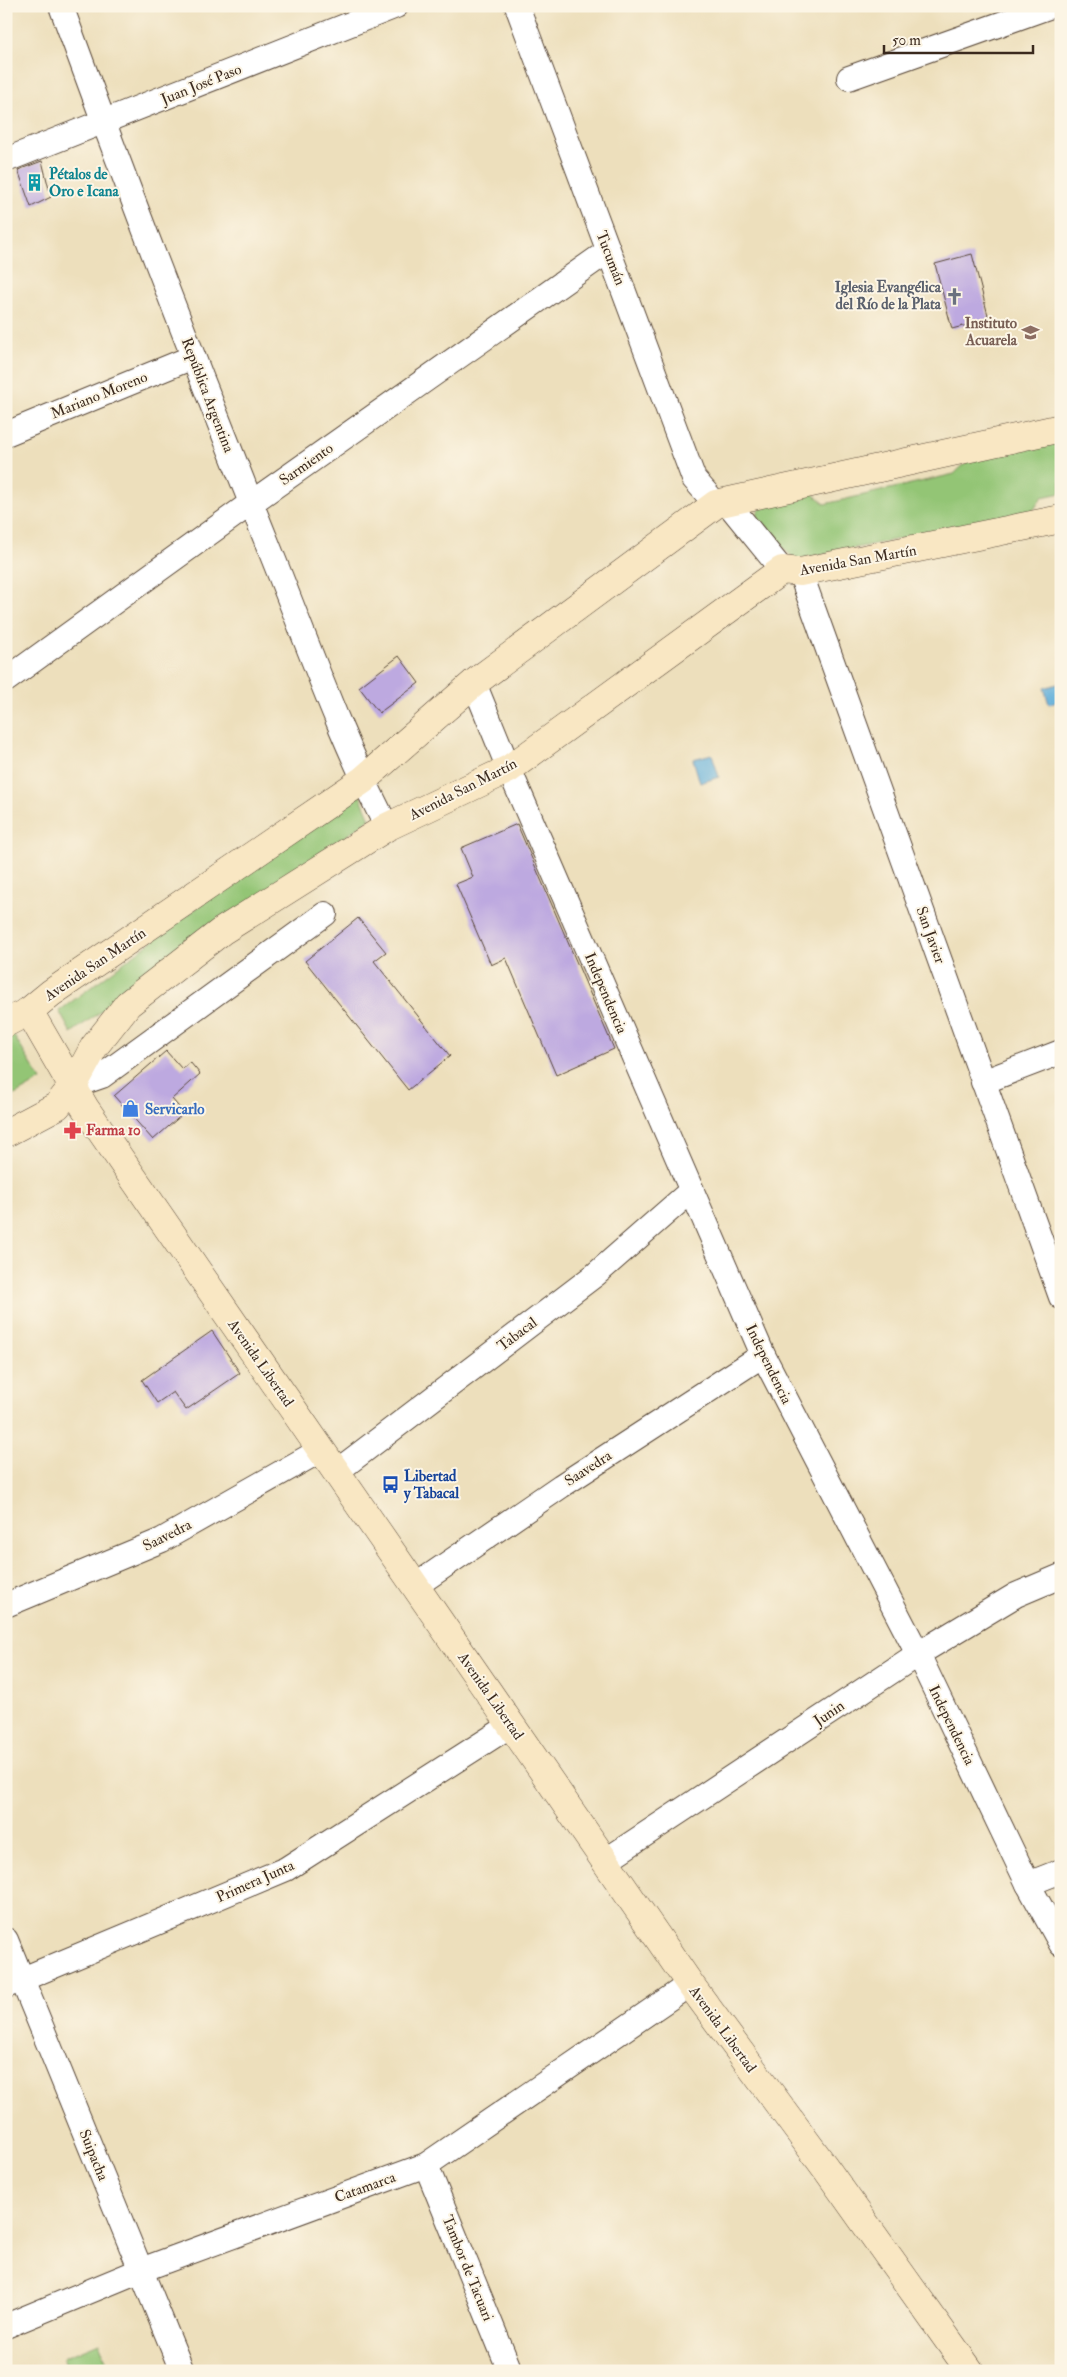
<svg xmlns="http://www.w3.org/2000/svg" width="1067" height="2377" font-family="'IM FELL Double Pica',serif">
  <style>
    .green { fill: #93c575; stroke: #67784a }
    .water { fill: #61afda; stroke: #4e6c7c }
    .building { fill: #bda9e0 }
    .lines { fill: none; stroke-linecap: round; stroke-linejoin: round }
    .street-casing { stroke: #564536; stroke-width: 26 }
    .secondary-casing { stroke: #564536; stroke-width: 29 }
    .street { stroke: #fff; stroke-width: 24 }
    .secondary { stroke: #f9e7c3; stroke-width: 28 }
    .labels { text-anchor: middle; stroke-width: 4; stroke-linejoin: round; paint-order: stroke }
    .street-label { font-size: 15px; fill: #3b2a1e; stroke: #fcf5e5 }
    .culture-label { font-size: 15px; font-weight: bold; fill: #0d838f; stroke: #fcf5e5; text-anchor: start }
    .worship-label { font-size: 15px; font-weight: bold; fill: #5b616d; stroke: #fcf5e5; text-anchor: end }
    .education-label { font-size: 15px; font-weight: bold; fill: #785e54; stroke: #fcf5e5; text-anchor: end }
    .shop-label { font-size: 15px; font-weight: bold; fill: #366cbe; stroke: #fcf5e5; text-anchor: start }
    .health-label { font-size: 15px; font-weight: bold; fill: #be3a42; stroke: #fcf5e5; text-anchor: start }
    .transit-label { font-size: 15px; font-weight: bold; fill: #164399; stroke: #fcf5e5; text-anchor: start }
  </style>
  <rect width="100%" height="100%" fill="#fcf5e5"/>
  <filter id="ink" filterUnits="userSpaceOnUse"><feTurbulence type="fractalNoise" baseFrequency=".02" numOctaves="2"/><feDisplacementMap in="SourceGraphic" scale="10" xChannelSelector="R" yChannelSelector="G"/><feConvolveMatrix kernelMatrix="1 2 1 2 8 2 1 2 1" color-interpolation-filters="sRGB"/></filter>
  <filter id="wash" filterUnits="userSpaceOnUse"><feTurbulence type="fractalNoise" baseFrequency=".0096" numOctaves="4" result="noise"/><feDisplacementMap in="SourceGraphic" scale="20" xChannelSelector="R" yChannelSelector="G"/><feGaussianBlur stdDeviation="1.12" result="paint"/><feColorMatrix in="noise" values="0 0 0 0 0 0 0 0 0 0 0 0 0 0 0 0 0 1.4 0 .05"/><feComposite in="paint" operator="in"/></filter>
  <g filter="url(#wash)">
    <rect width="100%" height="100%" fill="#eddfbc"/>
    <g class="green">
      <path d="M1061,437v56l-19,4 -9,14 -235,49 -6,-3 -33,-36 -2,-5 3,-11 51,-13 14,12 129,-30 21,-20z"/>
      <path d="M357,788l13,31 -299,214 -12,-22z"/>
      <path d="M6,1023l35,57 -35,20z"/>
      <path d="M99,2343l12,28h-43l-5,-13z"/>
    </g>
    <g class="water">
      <path d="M1061,683v18l-12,3 -5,-16z"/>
      <path d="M712,754l7,23 -19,6 -7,-24z"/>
    </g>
    <g id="blocks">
      <g class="building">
        <path d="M42,161l9,36 -20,10 -13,-37z"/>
        <path d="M972,254l17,65 -37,10 -17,-65z"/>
        <path d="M399,656l20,27 -40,30 -20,-26z"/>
        <path d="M517,824l97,225 -58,26 -50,-117 -15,7 -35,-81 17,-7 -12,-29z"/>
        <path d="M358,918l28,34 -12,9 76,95 -42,34 -103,-129z"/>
        <path d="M166,1051l16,18 8,-7 10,12 -28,25 12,14 -31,27 -39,-44z"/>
        <path d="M212,1331l28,42 -54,37 -13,-18 -16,11 -15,-23z"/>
      </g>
    </g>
  </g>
  <g filter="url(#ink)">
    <use href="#blocks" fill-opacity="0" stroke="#564536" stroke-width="1"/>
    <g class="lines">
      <defs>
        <g id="street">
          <path d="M61,6c66,181 135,361 207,539 38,94 72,192 119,282"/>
          <path d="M517,6l177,473 22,25"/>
          <path d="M849,78l202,-72"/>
          <path d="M6,160l390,-154"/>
          <path d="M6,434l187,-77"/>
          <path d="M726,501l56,69"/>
          <path d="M800,572l261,725"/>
          <path d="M6,680l245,-177 357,-252"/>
          <path d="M474,683l35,86 254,586 155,299 110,230 33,60"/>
          <path d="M983,1082l78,-30"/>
          <path d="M73,1086l29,-10 223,-162"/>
          <path d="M336,1472l259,-197 97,-85"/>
          <path d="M415,1586l146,-100 202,-131"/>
          <path d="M6,1605l156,-65 159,-90"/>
          <path d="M605,1861l313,-207 98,-59 45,-19"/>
          <path d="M1028,1884l33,-13"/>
          <path d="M6,1940l176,431"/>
          <path d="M6,1986l280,-117 225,-144"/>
          <path d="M426,2165l84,206"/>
          <path d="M6,2326l135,-56 285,-105 264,-181"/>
        </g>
        <g id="secondary">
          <path d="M29,1011l56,97 605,876 137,186 143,201"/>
          <path d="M6,1023l23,-12 22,-18 312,-213 111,-97 242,-179 345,-76"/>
          <path d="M6,1133l51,-27 16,-20 21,-39 34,-43 94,-73 165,-104 122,-58 273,-199 18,2 261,-53"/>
        </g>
      </defs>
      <use href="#street" class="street-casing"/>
      <use href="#secondary" class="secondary-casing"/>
      <use href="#street" class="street"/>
      <use href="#secondary" class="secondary"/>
    </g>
  </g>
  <defs>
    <symbol id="building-bare" viewBox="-9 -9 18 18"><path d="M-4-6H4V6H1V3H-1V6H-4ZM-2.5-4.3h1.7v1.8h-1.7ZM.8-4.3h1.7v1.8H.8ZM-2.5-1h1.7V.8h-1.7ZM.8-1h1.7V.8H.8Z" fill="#0f9aa8" stroke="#fcf5e5" stroke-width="2.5" paint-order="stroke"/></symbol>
    <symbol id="church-bare" viewBox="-9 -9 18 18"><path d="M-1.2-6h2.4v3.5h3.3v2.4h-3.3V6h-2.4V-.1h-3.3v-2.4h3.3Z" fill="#6b7280" stroke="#fcf5e5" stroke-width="2.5" paint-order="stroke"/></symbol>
    <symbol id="school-bare" viewBox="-9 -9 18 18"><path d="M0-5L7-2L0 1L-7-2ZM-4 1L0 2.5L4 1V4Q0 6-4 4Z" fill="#8d6e63" stroke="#fcf5e5" stroke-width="2.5" paint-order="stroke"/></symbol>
    <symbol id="shop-bare" viewBox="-9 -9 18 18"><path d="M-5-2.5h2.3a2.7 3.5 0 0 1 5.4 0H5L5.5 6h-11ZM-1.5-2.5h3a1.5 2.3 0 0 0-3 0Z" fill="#3f7fe0" stroke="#fcf5e5" stroke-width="2.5" paint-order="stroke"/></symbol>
    <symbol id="pharmacy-bare" viewBox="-9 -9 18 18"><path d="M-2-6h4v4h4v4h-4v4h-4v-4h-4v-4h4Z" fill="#e0444e" stroke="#fcf5e5" stroke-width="2.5" paint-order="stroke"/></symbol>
    <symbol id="bus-bare" viewBox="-9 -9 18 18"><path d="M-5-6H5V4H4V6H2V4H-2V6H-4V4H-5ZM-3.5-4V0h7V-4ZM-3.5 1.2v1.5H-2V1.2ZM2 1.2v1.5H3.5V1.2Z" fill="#1a4fb4" stroke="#fcf5e5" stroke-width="2.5" paint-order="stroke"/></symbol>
  </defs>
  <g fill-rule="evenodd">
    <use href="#building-bare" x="22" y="170" width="25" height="25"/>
    <use href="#church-bare" x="942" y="284" width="25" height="25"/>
    <use href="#school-bare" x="1018" y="320" width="25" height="25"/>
    <use href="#shop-bare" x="118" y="1096" width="25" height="25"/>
    <use href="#pharmacy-bare" x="60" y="1118" width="25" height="25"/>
    <use href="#bus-bare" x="378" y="1472" width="25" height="25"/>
  </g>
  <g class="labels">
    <g class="street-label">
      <text transform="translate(201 84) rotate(-22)" y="5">Juan José Paso</text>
      <text transform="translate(611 258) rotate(69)" y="5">Tucumán</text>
      <text transform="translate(99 395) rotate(-22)" y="5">Mariano Moreno</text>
      <text transform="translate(208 395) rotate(69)" y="5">República Argentina</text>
      <text transform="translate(306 464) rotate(-35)" y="5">Sarmiento</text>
      <text transform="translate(858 560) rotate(-10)" y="5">Avenida San Martín</text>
      <text transform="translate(463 789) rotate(-27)" y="5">Avenida San Martín</text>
      <text transform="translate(931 935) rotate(70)" y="5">San Javier</text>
      <text transform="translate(95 964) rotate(-34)" y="5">Avenida San Martín</text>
      <text transform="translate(606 993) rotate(67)" y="5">Independencia</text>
      <text transform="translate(517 1334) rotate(-37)" y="5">Tabacal</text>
      <text transform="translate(261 1363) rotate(55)" y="5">Avenida Libertad</text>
      <text transform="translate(769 1364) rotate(64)" y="5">Independencia</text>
      <text transform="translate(588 1468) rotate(-33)" y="5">Saavedra</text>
      <text transform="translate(167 1535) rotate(-27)" y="5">Saavedra</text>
      <text transform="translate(491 1696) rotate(55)" y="5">Avenida Libertad</text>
      <text transform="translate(829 1713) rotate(-34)" y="5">Junin</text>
      <text transform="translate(952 1725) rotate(64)" y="5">Independencia</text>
      <text transform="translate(255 1881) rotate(-24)" y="5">Primera Junta</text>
      <text transform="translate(723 2029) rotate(54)" y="5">Avenida Libertad</text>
      <text transform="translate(94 2155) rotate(68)" y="5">Suipacha</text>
      <text transform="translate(365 2187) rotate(-20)" y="5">Catamarca</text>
      <text transform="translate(468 2268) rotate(68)" y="5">Tambor de Tacuari</text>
    </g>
    <g class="culture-label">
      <text x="49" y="179">Pétalos de<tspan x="49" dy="17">Oro e Icana</tspan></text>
    </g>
    <g class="worship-label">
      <text x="941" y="292">Iglesia Evangélica<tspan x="941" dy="17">del Río de la Plata</tspan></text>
    </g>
    <g class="education-label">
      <text x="1017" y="328">Instituto<tspan x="1017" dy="17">Acuarela</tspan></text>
    </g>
    <g class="shop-label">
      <text x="145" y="1114">Servicarlo</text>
    </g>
    <g class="health-label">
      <text x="86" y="1135">Farma 10</text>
    </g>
    <g class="transit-label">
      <text x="404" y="1481">Libertad<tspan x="404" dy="17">y Tabacal</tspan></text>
    </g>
  </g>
  <rect width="1067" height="2377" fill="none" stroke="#fcf5e5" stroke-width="25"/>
  <path d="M884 45v8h149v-8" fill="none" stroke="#3b2a1e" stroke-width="2.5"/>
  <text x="892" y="45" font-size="15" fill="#3b2a1e" stroke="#fcf5e5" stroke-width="4" paint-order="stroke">50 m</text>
</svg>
